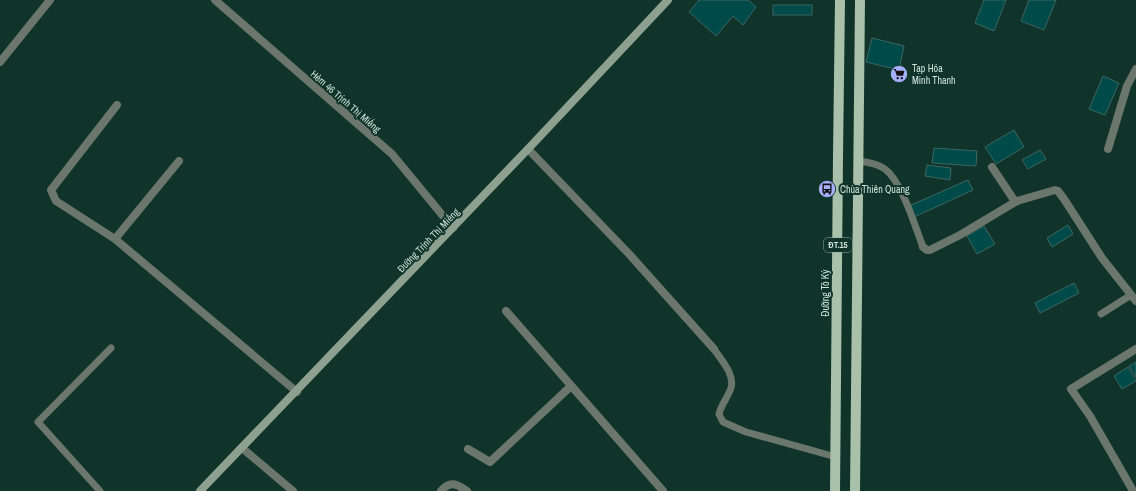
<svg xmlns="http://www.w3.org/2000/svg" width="1136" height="491" font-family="'Archivo Narrow',sans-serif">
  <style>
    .building { fill: #004b49; stroke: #3c6663 }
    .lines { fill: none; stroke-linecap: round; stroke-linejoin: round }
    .lane { stroke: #6b766c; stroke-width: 7 }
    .street { stroke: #6b766c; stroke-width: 8 }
    .secondary { stroke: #8ea08f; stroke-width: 8 }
    .primary { stroke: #a9c0aa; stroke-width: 10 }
    .labels { text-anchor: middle; stroke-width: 4; stroke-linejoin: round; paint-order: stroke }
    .shield { fill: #103429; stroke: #94ada4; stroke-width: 1 }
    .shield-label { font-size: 9px; font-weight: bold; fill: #cde1d9 }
    .poi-label { font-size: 10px; fill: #cde1d9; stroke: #103429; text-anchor: start }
    .street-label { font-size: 10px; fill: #cde1d9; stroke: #103429 }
  </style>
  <rect width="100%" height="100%" fill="#103429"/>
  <g class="building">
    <path d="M699,0h49l8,7 -13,18 -10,-9 -17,20 -27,-24z"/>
    <path d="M984,0h22l-12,31 -19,-8z"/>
    <path d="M1029,0h27l-12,30 -23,-9z"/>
    <rect x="773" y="5" width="39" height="10"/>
    <path d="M872,38l32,8 -5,24 -33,-8z"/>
    <path d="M1103,76l16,7 -14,32 -16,-6z"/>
    <path d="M1014,130l10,17 -28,17 -11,-17z"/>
    <path d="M934,148l43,3 -1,15 -44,-3z"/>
    <path d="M1040,150l6,9 -18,10 -6,-9z"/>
    <path d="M927,165l24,3 -1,12 -25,-4z"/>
    <path d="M968,180l5,10 -59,27 -5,-11z"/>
    <path d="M1068,225l5,9 -21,13 -5,-9z"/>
    <path d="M984,226l11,18 -18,10 -10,-18z"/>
    <path d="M1074,283l5,10 -39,20 -5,-10z"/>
    <path d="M1136,362v15l-7,-11z"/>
    <path d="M1128,367l8,14 -14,8 -8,-13z"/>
  </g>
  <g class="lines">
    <g class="lane">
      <path d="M858,161c9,1 20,3 27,8 17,13 30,57 38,78"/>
      <path d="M1101,314l30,-19"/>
      <path d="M714,349c7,11 21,25 17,39 -3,9 -10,17 -12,26l4,8 23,10 90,25"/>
      <path d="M100,491l-62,-69 73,-74"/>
    </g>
    <g class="street">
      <path d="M215,0l177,154 61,74"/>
      <path d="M0,62l50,-62"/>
      <path d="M117,105l-66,85 5,11 59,38 182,153"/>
      <path d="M528,149l102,106 84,94"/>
      <path d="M1108,149l19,-63 9,-17"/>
      <path d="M992,167l22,33 3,1 38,-11 3,1 6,8 38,59 34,43"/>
      <path d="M115,239l64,-78"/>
      <path d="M923,247l4,3h3l30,-15 57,-34"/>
      <path d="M506,311l157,180"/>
      <path d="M242,448l51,43"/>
      <path d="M468,449l22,13 81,-76"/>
      <path d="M1132,489l-42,-73 -19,-27 65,-40"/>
      <path d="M441,491c9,-11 16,-7 26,0"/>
    </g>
    <path class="secondary" d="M200,491l328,-342 140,-149"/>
    <g class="primary">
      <path d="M835,491l3,-335 2,-156"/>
      <path d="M855,491l5,-491"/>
    </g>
  </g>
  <defs>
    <symbol id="supermarket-disc" viewBox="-11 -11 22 22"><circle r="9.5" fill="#a7b0fc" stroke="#103429"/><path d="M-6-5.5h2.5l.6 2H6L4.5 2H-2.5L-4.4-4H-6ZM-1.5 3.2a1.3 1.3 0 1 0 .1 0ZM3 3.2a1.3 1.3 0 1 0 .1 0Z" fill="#111"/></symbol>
    <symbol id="bus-disc" viewBox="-11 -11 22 22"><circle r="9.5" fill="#a7b0fc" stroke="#103429"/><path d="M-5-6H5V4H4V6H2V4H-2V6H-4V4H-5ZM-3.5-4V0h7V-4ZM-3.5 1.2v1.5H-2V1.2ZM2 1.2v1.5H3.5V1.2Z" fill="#111"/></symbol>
  </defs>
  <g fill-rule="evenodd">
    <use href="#supermarket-disc" x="889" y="64" width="20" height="20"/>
    <use href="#bus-disc" x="817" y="179" width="20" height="20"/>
  </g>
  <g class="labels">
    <rect class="shield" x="824" y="238" width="28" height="14" rx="3"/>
    <g class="shield-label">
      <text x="838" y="248">ĐT.15</text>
    </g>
    <g class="poi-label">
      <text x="912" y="72">Tạp Hóa<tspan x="912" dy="12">Minh Thanh</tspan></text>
      <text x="840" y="193">Chùa Thiên Quang</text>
    </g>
    <g class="street-label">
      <text transform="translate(346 101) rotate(41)" y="4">Hẻm 46 Trịnh Thị Miếng</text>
      <text transform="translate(428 240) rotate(-46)" y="4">Đường Trịnh Thị Miếng</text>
      <text transform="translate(825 293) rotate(-90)" y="4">Đường Tô Ký</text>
    </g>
  </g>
</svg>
